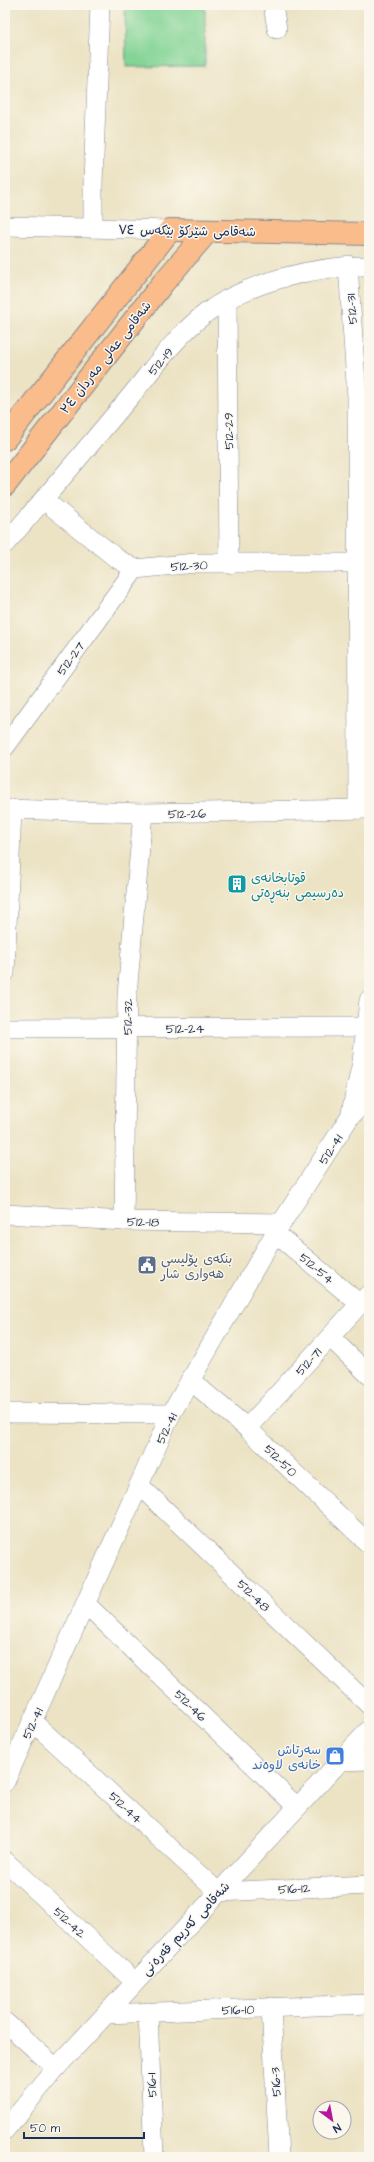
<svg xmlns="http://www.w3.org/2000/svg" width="374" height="2162" font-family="'Architects Daughter','Playpen Sans Arabic',sans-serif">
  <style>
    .green { fill: #83d495; stroke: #4f827a }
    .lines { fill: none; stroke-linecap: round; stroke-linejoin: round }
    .minor-casing { stroke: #848991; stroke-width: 20 }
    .major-casing { stroke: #848991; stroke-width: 24 }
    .minor { stroke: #fff; stroke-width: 19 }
    .major { stroke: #fabc8b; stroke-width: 22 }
    .labels { text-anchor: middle; stroke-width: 3; stroke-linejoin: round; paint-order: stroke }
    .street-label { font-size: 13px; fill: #1b2f5e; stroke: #fbf7ec }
    .culture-label { font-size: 13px; fill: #0d838f; stroke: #fbf7ec; text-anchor: start }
    .service-label { font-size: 13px; fill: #4e5e75; stroke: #fbf7ec; text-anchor: start }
    .shop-label { font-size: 13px; fill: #366cbe; stroke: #fbf7ec; text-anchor: end }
  </style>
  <rect width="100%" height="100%" fill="#fbf7ec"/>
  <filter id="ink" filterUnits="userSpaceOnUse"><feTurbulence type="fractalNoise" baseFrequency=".025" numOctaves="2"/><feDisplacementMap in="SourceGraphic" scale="8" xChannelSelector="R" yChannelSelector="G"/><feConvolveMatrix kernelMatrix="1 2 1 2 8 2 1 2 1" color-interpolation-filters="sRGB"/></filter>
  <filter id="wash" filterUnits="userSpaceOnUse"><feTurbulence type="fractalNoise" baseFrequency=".012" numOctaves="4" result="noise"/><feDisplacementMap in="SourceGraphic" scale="16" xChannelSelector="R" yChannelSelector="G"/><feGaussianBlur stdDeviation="0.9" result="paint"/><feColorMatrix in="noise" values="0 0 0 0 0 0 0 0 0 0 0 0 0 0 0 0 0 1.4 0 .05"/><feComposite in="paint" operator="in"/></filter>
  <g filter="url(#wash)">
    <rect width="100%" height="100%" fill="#ece3c4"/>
    <path class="green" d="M125,5h80v61l-79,1z"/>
  </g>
  <g filter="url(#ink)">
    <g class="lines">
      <defs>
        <g id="minor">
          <path d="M273,5l4,24"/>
          <path d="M5,226l165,4"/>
          <path d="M93,228v-46l7,-177"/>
          <path d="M348,265l9,132 1,412"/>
          <path d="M227,299l2,265"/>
          <path d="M44,500l72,58 19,11 60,-6h162"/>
          <path d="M5,544c42,-48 83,-97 124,-146 24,-29 47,-62 77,-85 41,-31 112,-48 163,-47"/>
          <path d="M5,747l130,-178"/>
          <path d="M5,809l138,4 226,-4"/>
          <path d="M5,973l7,-164"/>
          <path d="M5,1028l360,-1"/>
          <path d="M350,1117l12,-55 7,-62"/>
          <path d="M5,1214l119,7 158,2"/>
          <path d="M124,1221l3,-226 16,-182"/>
          <path d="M275,1233l85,71"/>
          <path d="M330,1337l39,38"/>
          <path d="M190,1380l57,48 122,116"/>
          <path d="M5,1413l166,1"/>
          <path d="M247,1428l122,-134"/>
          <path d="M139,1485l230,220"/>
          <path d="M86,1604l211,203"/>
          <path d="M33,1722l185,170 151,-7"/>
          <path d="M340,1761l29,-1"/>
          <path d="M5,1782l166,-368 104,-181 74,-115 20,-21"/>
          <path d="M5,1861l130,121"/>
          <path d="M271,2007l8,150"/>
          <path d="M148,2012l6,145"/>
          <path d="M106,2014l263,-10"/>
          <path d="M5,2022l51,46"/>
          <path d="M5,2130l51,-62 313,-338"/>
        </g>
        <g id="major">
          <path d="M5,439l165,-209 199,4"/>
          <path d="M5,485l158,-202 45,-52"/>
        </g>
      </defs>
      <use href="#minor" class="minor-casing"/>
      <use href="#major" class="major-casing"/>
      <use href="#minor" class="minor"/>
      <use href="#major" class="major"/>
    </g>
  </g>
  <defs>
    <symbol id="building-square" viewBox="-11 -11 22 22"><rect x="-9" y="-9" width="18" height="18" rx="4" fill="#0f9aa8" stroke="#fbf7ec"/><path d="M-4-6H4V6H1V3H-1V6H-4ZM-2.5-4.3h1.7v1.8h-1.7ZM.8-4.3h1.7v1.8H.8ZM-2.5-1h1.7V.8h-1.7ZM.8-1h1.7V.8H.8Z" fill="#fff"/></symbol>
    <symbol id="civic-square" viewBox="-11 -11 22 22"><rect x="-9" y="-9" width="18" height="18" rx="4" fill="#5c6f8a" stroke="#fbf7ec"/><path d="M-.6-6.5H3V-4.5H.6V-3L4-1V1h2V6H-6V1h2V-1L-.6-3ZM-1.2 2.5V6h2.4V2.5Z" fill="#fff"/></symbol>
    <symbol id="shop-square" viewBox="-11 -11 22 22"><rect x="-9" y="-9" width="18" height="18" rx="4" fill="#3f7fe0" stroke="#fbf7ec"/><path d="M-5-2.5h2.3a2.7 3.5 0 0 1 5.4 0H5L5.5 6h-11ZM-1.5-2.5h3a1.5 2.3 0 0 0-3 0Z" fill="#fff"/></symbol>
  </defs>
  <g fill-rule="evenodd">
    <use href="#building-square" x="226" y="873" width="22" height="22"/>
    <use href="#civic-square" x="136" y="1254" width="22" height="22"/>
    <use href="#shop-square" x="324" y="1745" width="22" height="22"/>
  </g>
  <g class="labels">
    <g class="street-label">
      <text transform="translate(187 230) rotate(1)" y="5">شەقامی شێرکۆ بێکەس ٧٤</text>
      <text transform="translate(351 309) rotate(-94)" y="5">512-31</text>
      <text transform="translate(105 357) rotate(-52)" y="5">شەقامی عەلی مەردان ٣٤</text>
      <text transform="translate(160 361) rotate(-50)" y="5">512-19</text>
      <text transform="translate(228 431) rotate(-91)" y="5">512-29</text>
      <text transform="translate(189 565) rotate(-3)" y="5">512-30</text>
      <text transform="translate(70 658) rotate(-54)" y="5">512-27</text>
      <text transform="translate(187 813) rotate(-1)" y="5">512-26</text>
      <text transform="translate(127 1017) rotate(-89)" y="5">512-32</text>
      <text x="185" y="1033">512-24</text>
      <text transform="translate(330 1149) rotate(-57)" y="5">512-41</text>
      <text transform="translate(143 1221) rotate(1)" y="5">512-18</text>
      <text transform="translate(317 1268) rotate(40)" y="5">512-54</text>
      <text transform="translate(308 1361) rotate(-48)" y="5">512-71</text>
      <text transform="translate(166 1428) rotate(-64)" y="5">512-41</text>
      <text transform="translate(281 1460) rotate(44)" y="5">512-50</text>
      <text transform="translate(254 1595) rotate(44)" y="5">512-48</text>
      <text transform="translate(191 1705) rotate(44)" y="5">512-46</text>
      <text transform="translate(32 1723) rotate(-65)" y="5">512-41</text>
      <text transform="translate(126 1807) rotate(43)" y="5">512-44</text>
      <text transform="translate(294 1888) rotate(-3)" y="5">516-12</text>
      <text transform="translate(70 1922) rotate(43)" y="5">512-42</text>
      <text transform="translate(185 1928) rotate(-47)" y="5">شەقامی کەریم قەرەنی</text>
      <text transform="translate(238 2009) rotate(-2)" y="5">516-10</text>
      <text transform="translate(275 2082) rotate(-93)" y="5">516-3</text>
      <text transform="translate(151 2085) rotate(-92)" y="5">516-1</text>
    </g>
    <g class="culture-label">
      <text x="251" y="882">قوتابخانەی<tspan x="251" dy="15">دەرسیمی بنەڕەتی</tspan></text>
    </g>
    <g class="service-label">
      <text x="161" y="1263">بنکەی پۆلیسی<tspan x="161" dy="15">هەواری شار</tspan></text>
    </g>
    <g class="shop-label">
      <text x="321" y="1754">سەرتاش<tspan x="321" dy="15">خانەی لاوەند</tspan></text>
    </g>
  </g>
  <rect width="374" height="2162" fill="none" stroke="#fbf7ec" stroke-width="20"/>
  <g transform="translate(332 2120) rotate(148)"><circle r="19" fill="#fbf7ec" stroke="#a1a7b3"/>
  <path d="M0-3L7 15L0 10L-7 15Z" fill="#b5179e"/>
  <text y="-6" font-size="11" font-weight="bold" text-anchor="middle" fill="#1b2f5e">N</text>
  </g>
  <path d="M24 2132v6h120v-6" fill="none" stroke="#1b2f5e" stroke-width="2"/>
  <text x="30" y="2132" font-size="12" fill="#1b2f5e" stroke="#fbf7ec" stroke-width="3" paint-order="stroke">50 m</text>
</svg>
